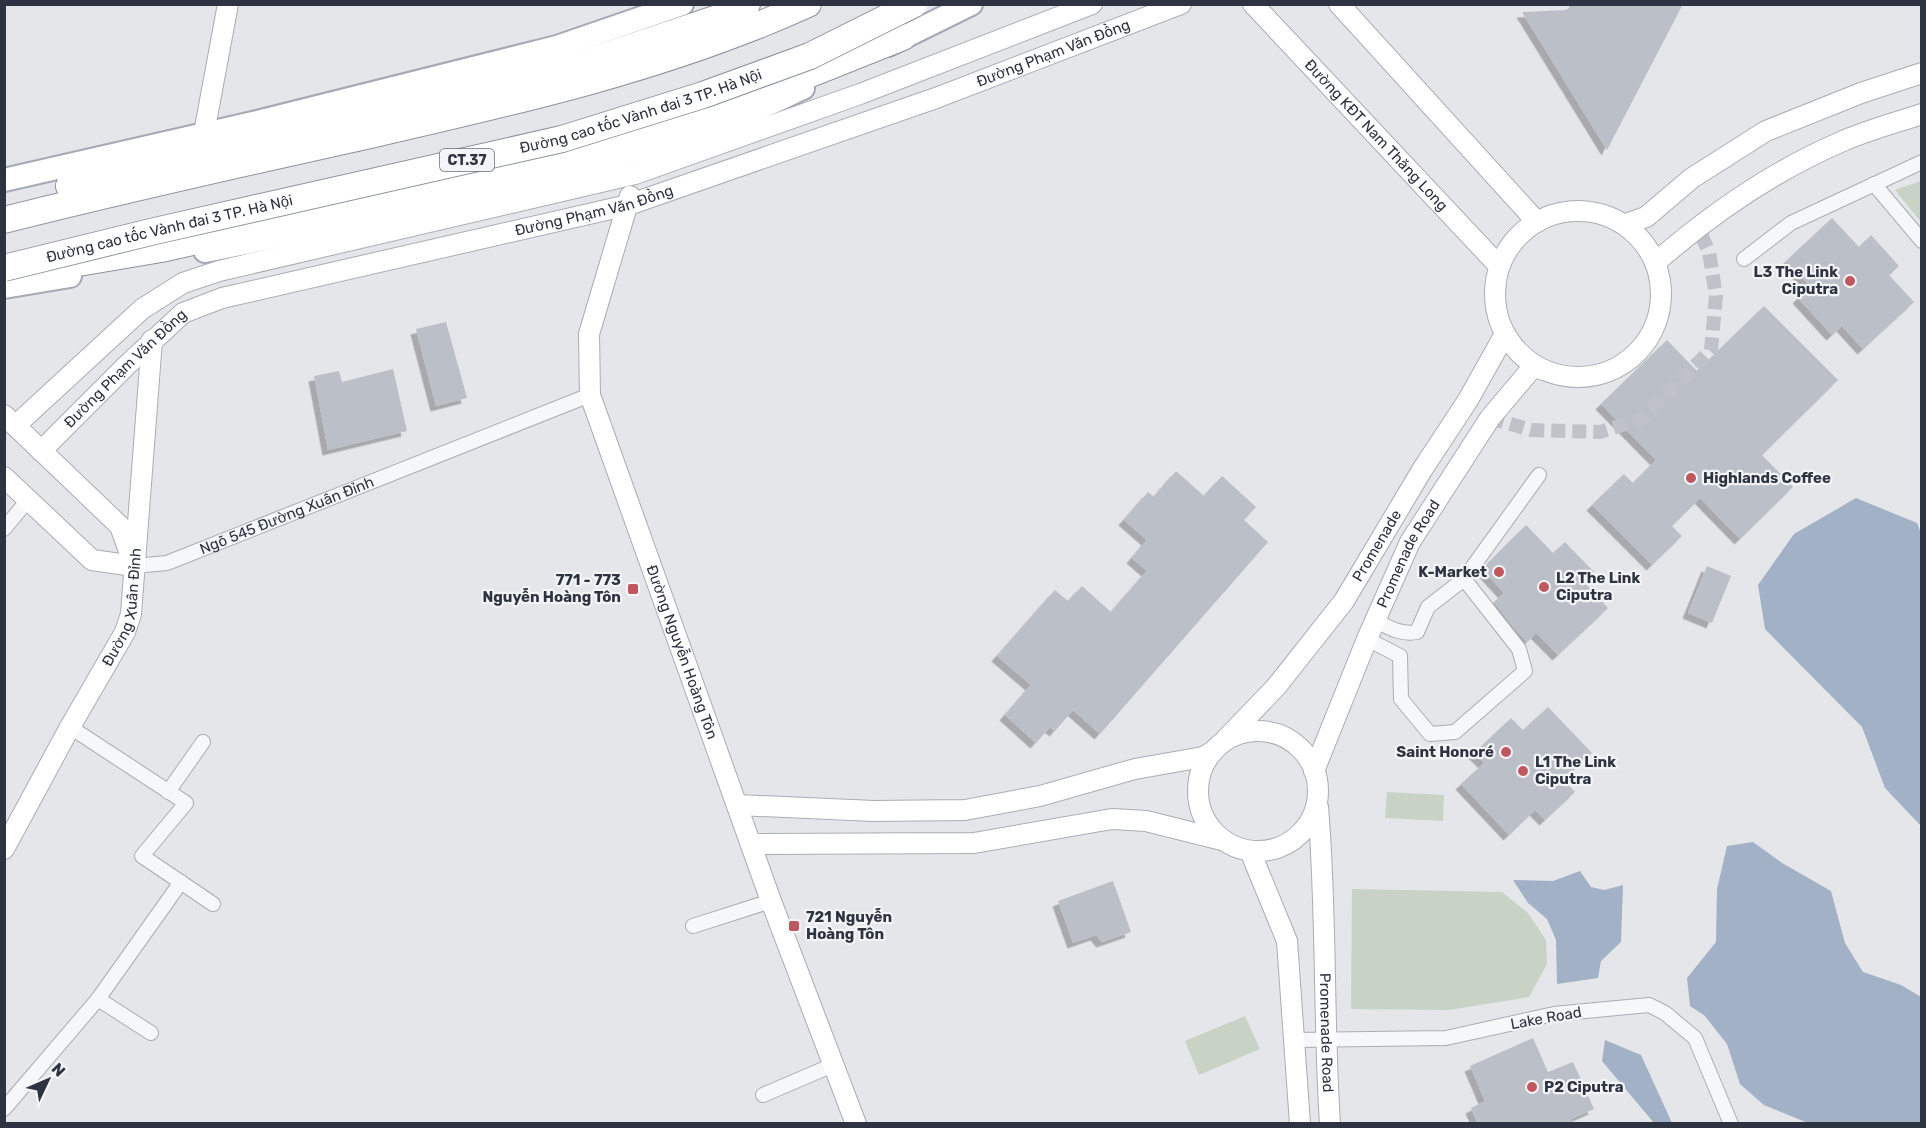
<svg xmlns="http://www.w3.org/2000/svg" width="1926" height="1128" font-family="Rubik,sans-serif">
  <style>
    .green { fill: #c8d3c6 }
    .water { fill: #a3b1c6 }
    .building { fill: #bbbfc7; filter: url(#shadow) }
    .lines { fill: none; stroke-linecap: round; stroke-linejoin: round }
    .street-tunnel { stroke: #bfc2c8; stroke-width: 14; stroke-dasharray: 14 7; stroke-linecap: butt }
    .street-casing { stroke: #a9adb4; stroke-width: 16 }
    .secondary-casing { stroke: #a9adb4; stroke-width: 22 }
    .primary-casing { stroke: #a4a9b5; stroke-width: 26 }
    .highway-casing { stroke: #8d929f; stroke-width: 28 }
    .street { stroke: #f6f7f9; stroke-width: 14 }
    .secondary { stroke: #fff; stroke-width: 20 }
    .primary { stroke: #fff; stroke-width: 22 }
    .highway { stroke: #fff; stroke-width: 26 }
    .highway-bridge-casing { stroke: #8d929f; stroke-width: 28; stroke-linecap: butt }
    .highway-bridge { stroke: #fff; stroke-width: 26 }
    .poi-dot { fill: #c1575e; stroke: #f3f5f8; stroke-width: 2 }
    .labels { text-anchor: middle; stroke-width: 4.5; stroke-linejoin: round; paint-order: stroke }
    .shield { fill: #f3f5f8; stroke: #686d78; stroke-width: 1.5 }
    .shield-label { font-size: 14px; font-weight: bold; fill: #2d3341 }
    .street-label { font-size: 15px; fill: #2d3341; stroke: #f3f5f8 }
    .poi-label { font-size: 15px; font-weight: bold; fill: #2d3341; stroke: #f3f5f8; text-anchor: start }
  </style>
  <defs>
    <filter id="shadow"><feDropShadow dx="-5.5" dy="5.5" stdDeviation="0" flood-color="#0004"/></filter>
  </defs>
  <rect width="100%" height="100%" fill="#e4e6ea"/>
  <g class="green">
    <path d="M1921,181h1l-1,41 -26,-32z"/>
    <path d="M1387,792l57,3 -1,26 -58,-3z"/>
    <path d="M1352,889l150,3 26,21 18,27 1,24 -18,33 -80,13 -98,-1z"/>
    <path d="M1245,1016l15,33 -61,26 -14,-34z"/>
  </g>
  <g class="water">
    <path d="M1856,498l61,25 4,10v293l-36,-38 -23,-61 -97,-98 -7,-44 36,-51z"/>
    <path d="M1753,842l29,21 49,28 14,52 18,29 38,13 20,12v126h-113l-44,-18 -24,-21 -13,-40 -23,-29 -14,-9 -3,-28 29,-36 1,-53 10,-43z"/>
    <path d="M1580,871l11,16 13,3 19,-5 -2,57 -20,19 -3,17 -41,6 -1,-44 -9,-21 -19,-16 -15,-23 40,1z"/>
    <path d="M1605,1040l36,15 31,68h-18l-52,-62z"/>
  </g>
  <g class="building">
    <path d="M1571,4h112l-76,146 -85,-138 45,-2z"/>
    <path d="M1832,218l27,29 12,-12 28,31 -10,9 25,27 -51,47 -21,-23 -10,9 -34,-37 12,-12 -24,-25z"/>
    <path d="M1764,306l74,74 -76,75 31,32 -53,52 -40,-41 -28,28 10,10 -30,29 -60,-60 32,-31 9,9 23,-23 -55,-56 66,-64 30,31z"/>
    <path d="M446,322l21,76 -31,8 -20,-77z"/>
    <path d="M393,369l14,62 -79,19 -14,-74 25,-5 3,11z"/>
    <path d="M1176,471l28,25 18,-20 34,31 -12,13 24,22 -168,192 -27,-24 -18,21 -5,-4 -14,16 -31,-28 26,-30 -34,-29 58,-66 13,11 14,-15 29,26 36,-41 -15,-13 15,-18 -23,-20 24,-28 6,5z"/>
    <path d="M1526,525l27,28 12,-11 29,30 -10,10 24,26 -50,47 -22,-22 -9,9 -13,-14 -20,-26 10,-9 -22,-24z"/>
    <path d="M1707,566l24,10 -19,47 -24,-10z"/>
    <path d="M1548,707l44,46 -29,26 12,13 -30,28 -10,-10 -26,25 -48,-51 23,-21 -10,-10 37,-35 12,12z"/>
    <path d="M1113,881l18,51 -29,10 -6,-7 -23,8 -15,-42z"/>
    <path d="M1533,1038l15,34 25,-10 21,47 -23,10 1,5h-94l-7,-16 14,-7 -15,-35z"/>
  </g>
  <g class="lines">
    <path class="street-tunnel" d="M1490,418l41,12 69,2 42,-13 69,-69 5,-54 -7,-44 -12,-26"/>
    <defs>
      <g id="street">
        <path d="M1874,184l48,57"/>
        <path d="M1744,259l47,-36 131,-61"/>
        <path d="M4,529l24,-29"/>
        <path id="s1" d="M134,566l33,-3 423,-168"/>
        <path d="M1464,579l75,-104"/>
        <path d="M1367,639l33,17 1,43 29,35 25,-2 70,-61 -6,-22 -55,-70 -36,28 -11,25c-16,3 -27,-4 -41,-11"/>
        <path d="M70,727l116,76 -44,53 71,48"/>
        <path d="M168,792l35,-50"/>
        <path d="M693,926l78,-25"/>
        <path d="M98,999l53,34"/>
        <path d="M1294,1040l152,-2 108,-24 95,-9 16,8 30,25 36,86"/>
        <path d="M763,1095l70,-30"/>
        <path d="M4,1109l94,-110 83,-117"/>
      </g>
      <g id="secondary">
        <path id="s2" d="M1253,4l246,262"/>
        <path d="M1339,4l198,218"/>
        <path d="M204,133l24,-129"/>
        <path id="s3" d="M630,196l-41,138 1,61 181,506 85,223"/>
        <circle cx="1578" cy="294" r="83"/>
        <path d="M1626,224l20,-7 46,-39 74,-47 95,-38 61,-20"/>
        <path d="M1655,263c57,-50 118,-92 188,-122 25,-11 52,-18 79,-27"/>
        <path d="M4,415l116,111 11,31"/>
        <path d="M15,426l127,-117 41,-26 36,-12 416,-97 225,-80 232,-90"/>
        <path id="s4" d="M41,451l86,-86 56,-52 39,-15 406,-93 308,-107 245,-94"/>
        <path d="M4,477l88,83 42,6"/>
        <circle cx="1258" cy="791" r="60"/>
        <path id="s5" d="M1226,739l50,-52 68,-86 78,-131 46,-70 37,-66"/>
        <path id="s6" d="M1314,771l53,-132 43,-97 80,-124 43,-51 11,3"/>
        <path d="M737,805l137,6 91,-1 75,-14 95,-27 68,-12 9,-5"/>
        <path id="s7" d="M1318,807c9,105 5,211 12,317"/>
        <path d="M752,844l222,-1 138,-24 34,2 76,19"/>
        <path id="s8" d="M4,849l66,-122 55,-95 6,-18 21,-274"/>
        <path d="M1250,851l37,90 13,183"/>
      </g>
      <g id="primary">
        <path d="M888,45l83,-41"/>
        <path d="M4,180l249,-57 304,-76 125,-43"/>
        <path d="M205,251c77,-15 154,-32 231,-49 124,-28 252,-57 367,-114"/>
        <path d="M4,287l66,-11"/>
      </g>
      <g id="highway">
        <path d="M69,186l505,-120 162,-54 11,-8"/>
        <path d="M4,220c122,-31 244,-58 366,-85 149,-34 299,-68 438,-131"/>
        <path d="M43,269l118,-20 407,-91 100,-32 100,-35 135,-54"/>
      </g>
    </defs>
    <use href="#street" class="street-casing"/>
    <use href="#secondary" class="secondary-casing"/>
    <use href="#primary" class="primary-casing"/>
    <use href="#highway" class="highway-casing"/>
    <use href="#street" class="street"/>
    <use href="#secondary" class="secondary"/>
    <use href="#primary" class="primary"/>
    <use href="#highway" class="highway"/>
    <defs>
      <g id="highway-bridge">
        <path id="s9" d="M4,268l151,-37 407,-92 141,-44 107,-39 104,-52"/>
      </g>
    </defs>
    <use href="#highway-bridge" class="highway-bridge-casing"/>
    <use href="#highway-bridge" class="highway-bridge"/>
  </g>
  <g class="poi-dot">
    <circle cx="1850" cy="281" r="6"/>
    <circle cx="1691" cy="478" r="6"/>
    <circle cx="1499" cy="572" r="6"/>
    <circle cx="1544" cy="587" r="6"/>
    <rect x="627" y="583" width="12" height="12" rx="3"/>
    <circle cx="1506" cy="752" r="6"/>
    <circle cx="1523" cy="771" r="6"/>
    <rect x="788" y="920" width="12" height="12" rx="3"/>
    <circle cx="1532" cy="1087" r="6"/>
  </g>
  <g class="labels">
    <rect class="shield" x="440" y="149" width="54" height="22" rx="4.5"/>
    <g class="shield-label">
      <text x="467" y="165">CT.37</text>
    </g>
    <g class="street-label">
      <text dy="5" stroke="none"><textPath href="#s4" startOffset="1108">Đường Phạm Văn Đồng</textPath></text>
      <text dy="5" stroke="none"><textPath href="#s9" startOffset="656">Đường cao tốc Vành đai 3 TP. Hà Nội</textPath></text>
      <text dy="5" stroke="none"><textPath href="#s2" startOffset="180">Đường KĐT Nam Thăng Long</textPath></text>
      <text dy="5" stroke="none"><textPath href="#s4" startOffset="622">Đường Phạm Văn Đồng</textPath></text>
      <text dy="5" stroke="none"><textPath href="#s9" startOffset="170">Đường cao tốc Vành đai 3 TP. Hà Nội</textPath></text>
      <text dy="5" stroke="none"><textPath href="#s4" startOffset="118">Đường Phạm Văn Đồng</textPath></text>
      <text dy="5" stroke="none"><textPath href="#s1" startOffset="162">Ngõ 545 Đường Xuân Đỉnh</textPath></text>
      <text dy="5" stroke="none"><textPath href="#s5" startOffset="246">Promenade</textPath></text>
      <text dy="5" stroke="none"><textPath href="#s6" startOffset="237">Promenade Road</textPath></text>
      <text dy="5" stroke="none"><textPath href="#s8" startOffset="272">Đường Xuân Đỉnh</textPath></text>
      <text dy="5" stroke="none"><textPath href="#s3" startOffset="478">Đường Nguyễn Hoàng Tôn</textPath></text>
      <text transform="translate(1546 1018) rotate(-10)" y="5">Lake Road</text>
      <text dy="5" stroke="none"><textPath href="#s7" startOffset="226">Promenade Road</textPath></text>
    </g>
    <g class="poi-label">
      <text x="1838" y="277" text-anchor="end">L3 The Link<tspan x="1838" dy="17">Ciputra</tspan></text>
      <text x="1703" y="483">Highlands Coffee</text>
      <text x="1487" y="577" text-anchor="end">K-Market</text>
      <text x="1556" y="583">L2 The Link<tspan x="1556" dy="17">Ciputra</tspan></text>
      <text x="621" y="585" text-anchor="end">771 - 773<tspan x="621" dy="17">Nguyễn Hoàng Tôn</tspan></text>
      <text x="1494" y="757" text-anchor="end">Saint Honoré</text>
      <text x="1535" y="767">L1 The Link<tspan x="1535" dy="17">Ciputra</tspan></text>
      <text x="806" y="922">721 Nguyễn<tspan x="806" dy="17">Hoàng Tôn</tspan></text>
      <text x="1544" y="1092">P2 Ciputra</text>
    </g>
  </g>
  <rect width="1926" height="1128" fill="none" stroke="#2d3341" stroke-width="12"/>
  <g transform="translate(48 1080) rotate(46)" stroke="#f3f5f8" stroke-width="4.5" paint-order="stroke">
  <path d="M0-4.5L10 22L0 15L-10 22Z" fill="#2d3341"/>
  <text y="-9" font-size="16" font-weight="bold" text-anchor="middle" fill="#2d3341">N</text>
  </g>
</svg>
